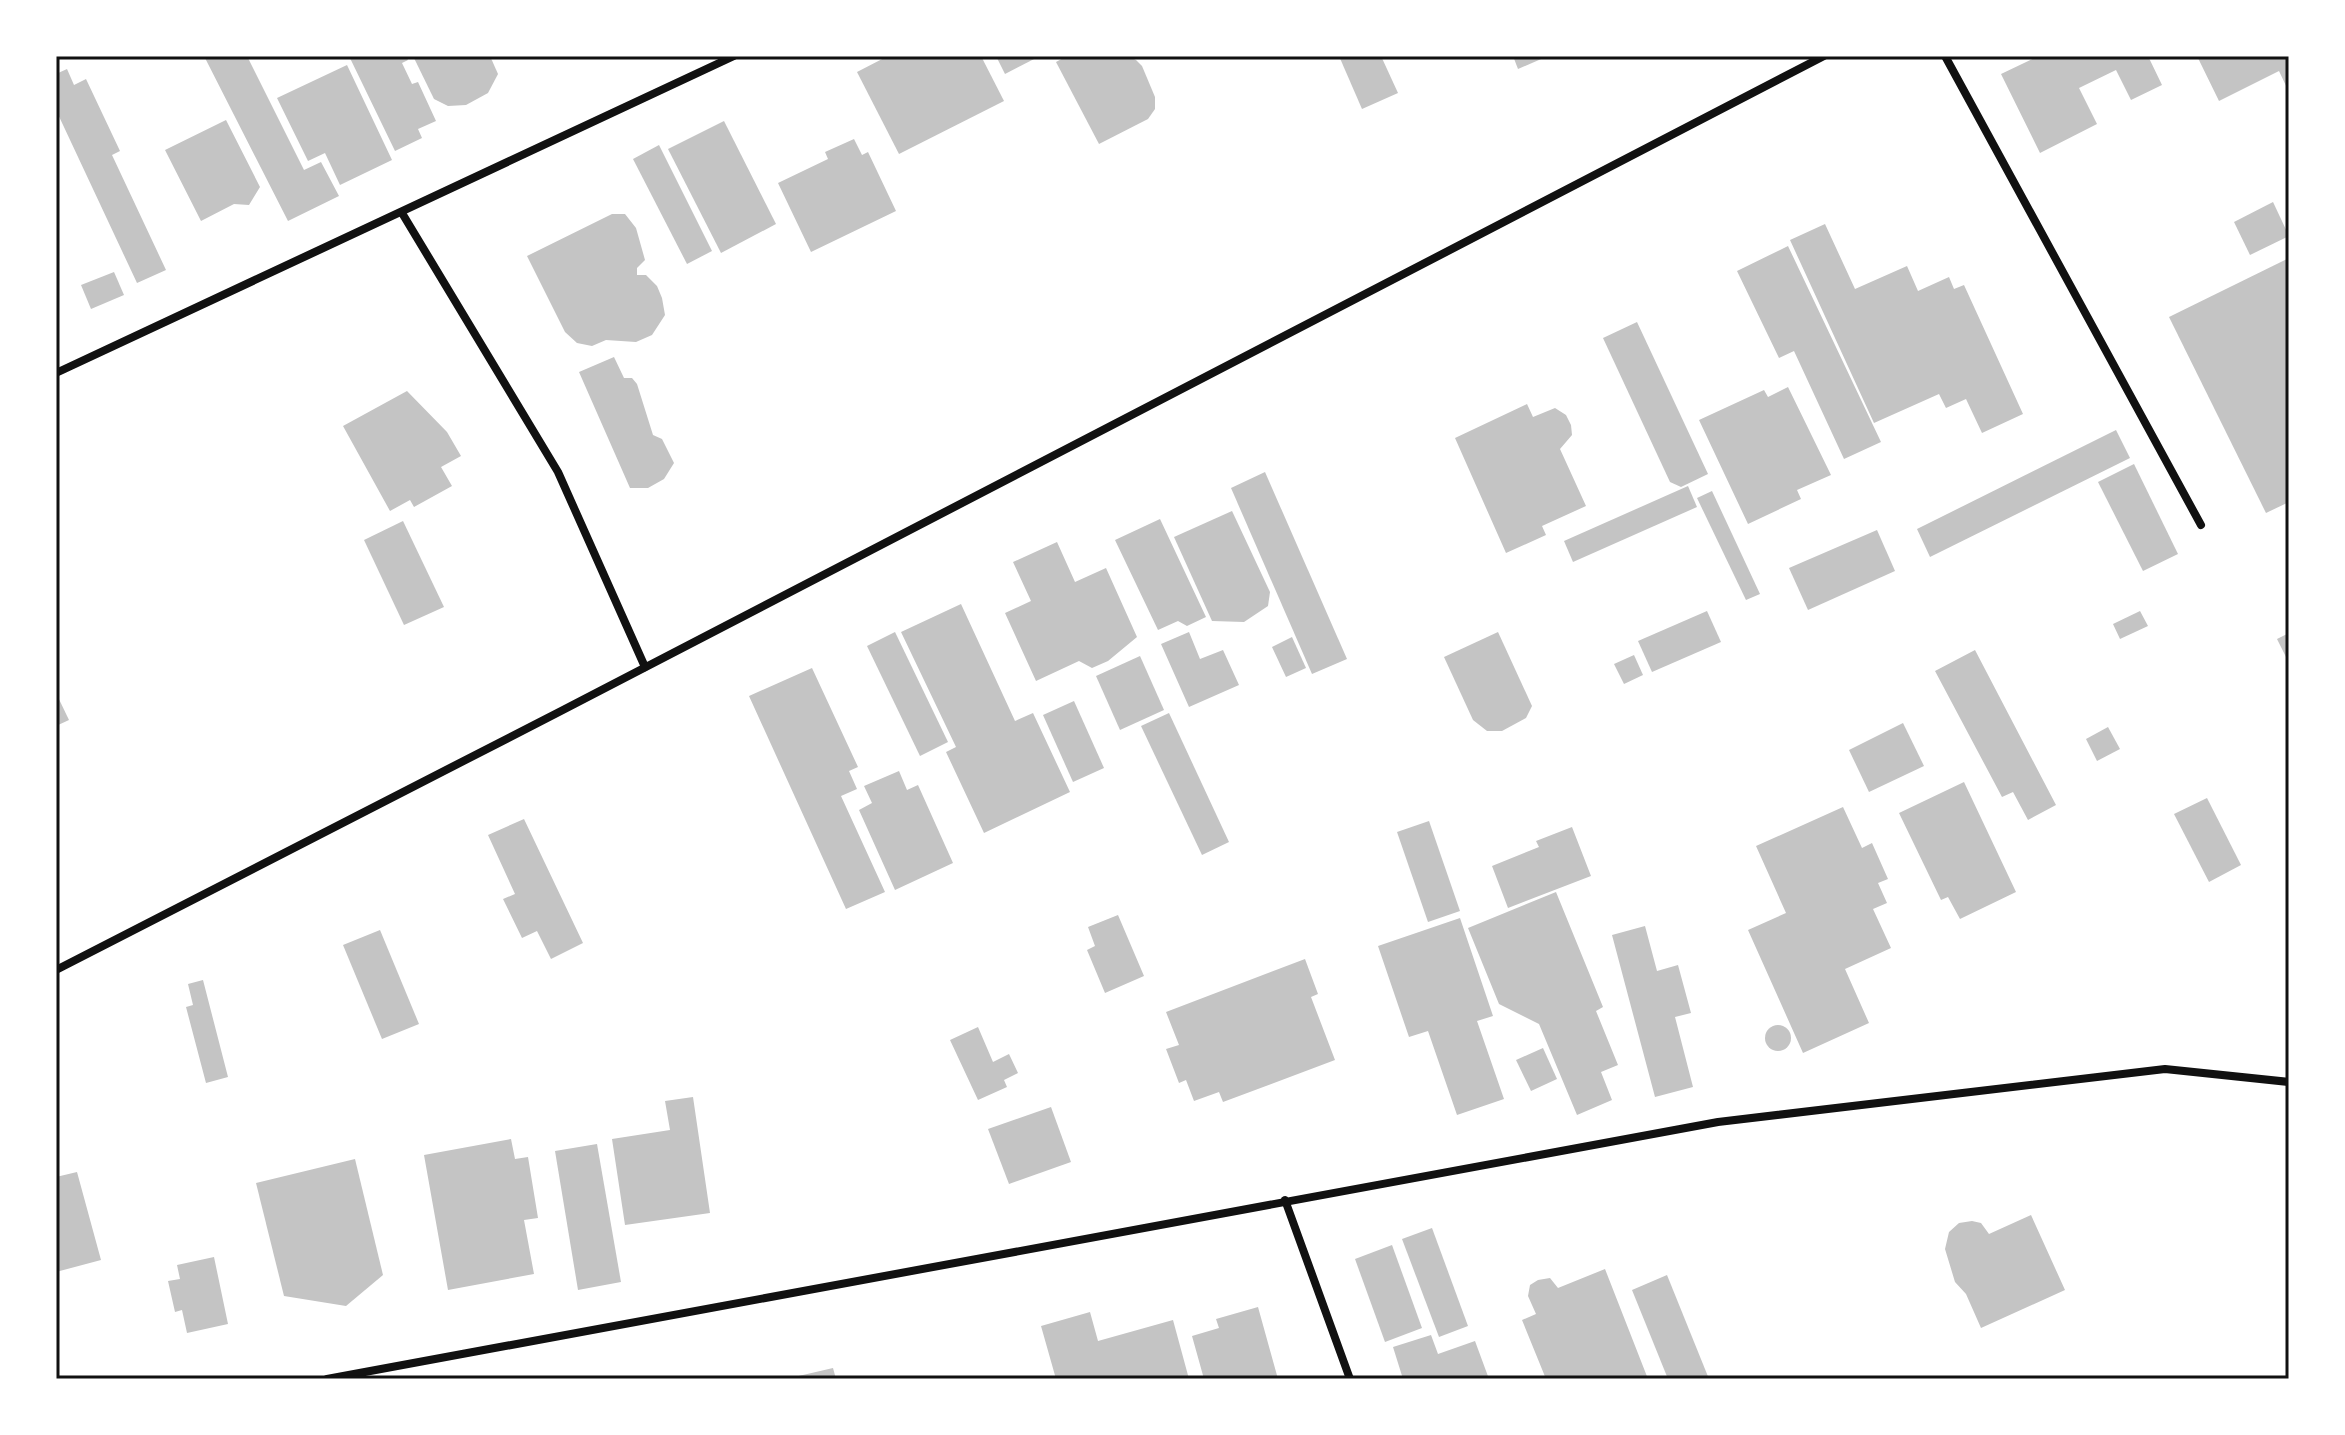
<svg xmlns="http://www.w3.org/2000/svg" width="2345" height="1435" font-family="'Source Sans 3',sans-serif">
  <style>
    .building { fill: #c4c4c4 }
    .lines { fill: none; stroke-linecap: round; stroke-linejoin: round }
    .minor { stroke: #111; stroke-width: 8 }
    .neatline { fill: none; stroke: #111; stroke-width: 3 }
  </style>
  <rect width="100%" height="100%" fill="#fff"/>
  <g class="building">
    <path d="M204,56h43l57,114 17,-8 18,34 -51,25z"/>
    <path d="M349,56h57l2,4 -6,3 10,21 6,-2 18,39 -18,8 4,9 -27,13z"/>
    <path d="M413,56h77l8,18 -10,19 -22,12 -18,1 -14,-7z"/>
    <path d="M888,56h93l23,45 -105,53 -42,-82z"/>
    <path d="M996,56h44l-35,18z"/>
    <path d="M1067,56h61l8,4 6,6 13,31v12l-7,10 -49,25 -43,-82z"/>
    <path d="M1339,56h42l17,37 -36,16z"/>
    <path d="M1513,56h35l-30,13z"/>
    <path d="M2039,56h109l14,29 -31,15 -15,-30 -37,18 18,36 -57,29 -39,-79z"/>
    <path d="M2197,56h90l2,36 -10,-21 -60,30z"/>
    <path d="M347,65l45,95 -52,25 -15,-32 -17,8 -31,-63z"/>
    <path d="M67,69l7,16 12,-6 34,72 -8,4 54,115 -29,13 -81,-173v-36z"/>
    <path d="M226,120l34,67 -11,18 -15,-1 -33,17 -36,-71z"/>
    <path d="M724,121l52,103 -55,29 -53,-104z"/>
    <path d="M854,139l8,16 6,-3 28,59 -85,41 -33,-69 50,-24 -3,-7z"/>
    <path d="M659,145l53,106 -25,13 -54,-105z"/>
    <path d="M2273,202l16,34 -39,19 -16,-33z"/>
    <path d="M612,214h13l11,14 9,32 -8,8v7h9l11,11 5,12 3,17 -13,20 -16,7 -30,-2 -14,6 -15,-3 -12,-11 -38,-76z"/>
    <path d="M1825,224l30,65 52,-23 11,25 31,-14 5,12 10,-4 59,129 -41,19 -16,-34 -20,9 -7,-14 -65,29 -84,-183z"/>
    <path d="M1788,246l93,196 -37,17 -50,-108 -15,7 -42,-87z"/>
    <path d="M2289,258v244l-23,11 -97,-196z"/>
    <path d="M114,272l10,23 -33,14 -10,-24z"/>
    <path d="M1637,322l71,152 -27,13 -11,-5 -67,-144z"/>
    <path d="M614,357l10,21h8l5,6 16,51 9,4 12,24 -10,16 -16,9h-18l-51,-116z"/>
    <path d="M1788,387l43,88 -34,15 4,9 -53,25 -49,-104 65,-30 4,7z"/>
    <path d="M407,391l40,41 14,24 -20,11 11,19 -38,21 -4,-7 -20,11 -47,-85z"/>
    <path d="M1527,404l6,13 22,-9 11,7 5,10 1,10 -12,14 26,57 -44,20 4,9 -40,18 -51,-115z"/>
    <path d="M2116,430l14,28 -200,99 -13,-28z"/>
    <path d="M2134,464l44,90 -35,17 -45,-89z"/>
    <path d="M1265,472l82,187 -35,15 -81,-186z"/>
    <path d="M1688,486l9,21 -124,55 -9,-21z"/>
    <path d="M1712,491l48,103 -14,6 -49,-102z"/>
    <path d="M1232,511l38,81 -2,14 -24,16 -32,-1 -38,-84z"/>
    <path d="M1160,519l46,98 -19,9 -9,-5 -20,9 -43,-90z"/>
    <path d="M403,521l41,86 -40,18 -40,-85z"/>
    <path d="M1877,530l18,41 -87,39 -19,-42z"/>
    <path d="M1057,542l18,40 31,-14 31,69 -29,24 -16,7 -13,-7 -43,20 -31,-68 26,-12 -18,-39z"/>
    <path d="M961,604l54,117 18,-8 37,79 -86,41 -38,-81 10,-5 -55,-115z"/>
    <path d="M1707,611l14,31 -69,30 -14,-31z"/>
    <path d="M2140,611l8,15 -28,13 -7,-15z"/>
    <path d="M895,632l53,110 -28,14 -53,-110z"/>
    <path d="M1189,632l11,27 23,-9 16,35 -50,22 -28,-63z"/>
    <path d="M1498,632l34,74 -6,12 -24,13h-15l-14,-11 -29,-63z"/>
    <path d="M2289,633v30l-12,-24z"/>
    <path d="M1292,637l14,31 -20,9 -14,-30z"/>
    <path d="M1975,650l81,155 -28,15 -15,-28 -11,5 -67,-126z"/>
    <path d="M1634,655l9,20 -19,9 -10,-20z"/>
    <path d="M1140,656l24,54 -44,20 -24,-54z"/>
    <path d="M812,668l46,99 -9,4 8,18 -16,7 44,96 -39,17 -97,-213z"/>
    <path d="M56,693l13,27 -13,6z"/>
    <path d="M1074,701l30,67 -31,14 -30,-67z"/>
    <path d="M1169,713l60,129 -27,13 -61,-129z"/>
    <path d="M1903,723l21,43 -55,26 -20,-42z"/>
    <path d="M2108,727l12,22 -23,12 -11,-22z"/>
    <path d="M899,771l8,19 11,-5 35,78 -58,27 -36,-80 13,-7 -8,-17z"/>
    <path d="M1964,782l52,110 -56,27 -12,-22 -7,3 -42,-87z"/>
    <path d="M2207,798l34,67 -32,17 -35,-68z"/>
    <path d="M1843,807l19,41 10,-5 16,36 -10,4 9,20 -14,6 18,39 -46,21 24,54 -66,30 -55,-123 38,-17 -30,-67z"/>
    <path d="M524,819l59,124 -32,16 -14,-28 -15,7 -19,-39 12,-5 -27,-59z"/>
    <path d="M1429,821l31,90 -32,11 -31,-90z"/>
    <path d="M1572,827l19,49 -83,32 -16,-42 47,-19 -3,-6z"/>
    <path d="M1556,892l47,115 -7,4 22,54 -17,7 11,28 -35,15 -38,-91 -40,-20 -31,-76z"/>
    <path d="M1118,915l26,61 -39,17 -18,-43 8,-4 -7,-19z"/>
    <path d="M1460,918l33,98 -16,5 27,78 -47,16 -29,-84 -19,6 -31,-91z"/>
    <path d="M1645,926l12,45 21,-6 13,48 -16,4 18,70 -38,10 -43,-162z"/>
    <path d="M380,930l39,94 -37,15 -39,-94z"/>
    <path d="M1305,959l13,35 -7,3 24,63 -112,42 -4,-10 -25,9 -8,-21 -7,3 -13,-34 13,-4 -13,-33z"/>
    <path d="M203,980l25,97 -22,6 -20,-76 7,-2 -5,-21z"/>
    <circle cx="1778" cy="1038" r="13"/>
    <path d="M978,1027l15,35 16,-8 9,19 -14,7 3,7 -29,13 -28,-60z"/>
    <path d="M1543,1048l14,31 -26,12 -15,-31z"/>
    <path d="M693,1097l17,116 -85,12 -13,-86 58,-9 -5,-29z"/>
    <path d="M1051,1107l20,55 -62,22 -21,-55z"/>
    <path d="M511,1139l4,20 13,-2 10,61 -14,2 10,54 -86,16 -24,-135z"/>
    <path d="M597,1144l24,138 -43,8 -23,-139z"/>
    <path d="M355,1159l28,116 -37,31 -62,-10 -28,-113z"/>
    <path d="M77,1172l24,88 -45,12v-95z"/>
    <path d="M2031,1215l34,75 -84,38 -15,-34 -11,-12 -10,-33 4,-17 10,-9 13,-2 9,2 8,11z"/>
    <path d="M1432,1228l36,98 -29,11 -37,-98z"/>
    <path d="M1392,1245l30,83 -37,14 -30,-83z"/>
    <path d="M214,1257l14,67 -41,9 -5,-23 -7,2 -7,-31 12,-2 -3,-14z"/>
    <path d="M1605,1269l43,110h-102l-24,-59 14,-6 -8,-18 2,-11 8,-5 12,-2 8,10z"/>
    <path d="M1667,1275l42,104h-41l-36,-89z"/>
    <path d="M1258,1307l20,72h-74l-12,-43 27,-8 -3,-9z"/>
    <path d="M1090,1312l8,29 75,-21 16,59h-133l-15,-53z"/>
    <path d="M1431,1335l7,19 37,-13 14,38h-86l-10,-32z"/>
    <path d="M833,1368l3,11h-46v-1z"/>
  </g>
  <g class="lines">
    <g class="minor">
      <path d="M1945,56l256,469"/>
      <path d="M402,213l156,259 87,195"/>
      <path d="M56,373l678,-317"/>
      <path d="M56,970l505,-259 1263,-655"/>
      <path d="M1285,1200l65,179"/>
      <path d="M327,1379l1391,-257 447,-53 124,13"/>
    </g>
  </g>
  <rect width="2345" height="1435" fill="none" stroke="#ffffff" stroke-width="116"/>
  <rect x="58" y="58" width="2229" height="1319" class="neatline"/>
</svg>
